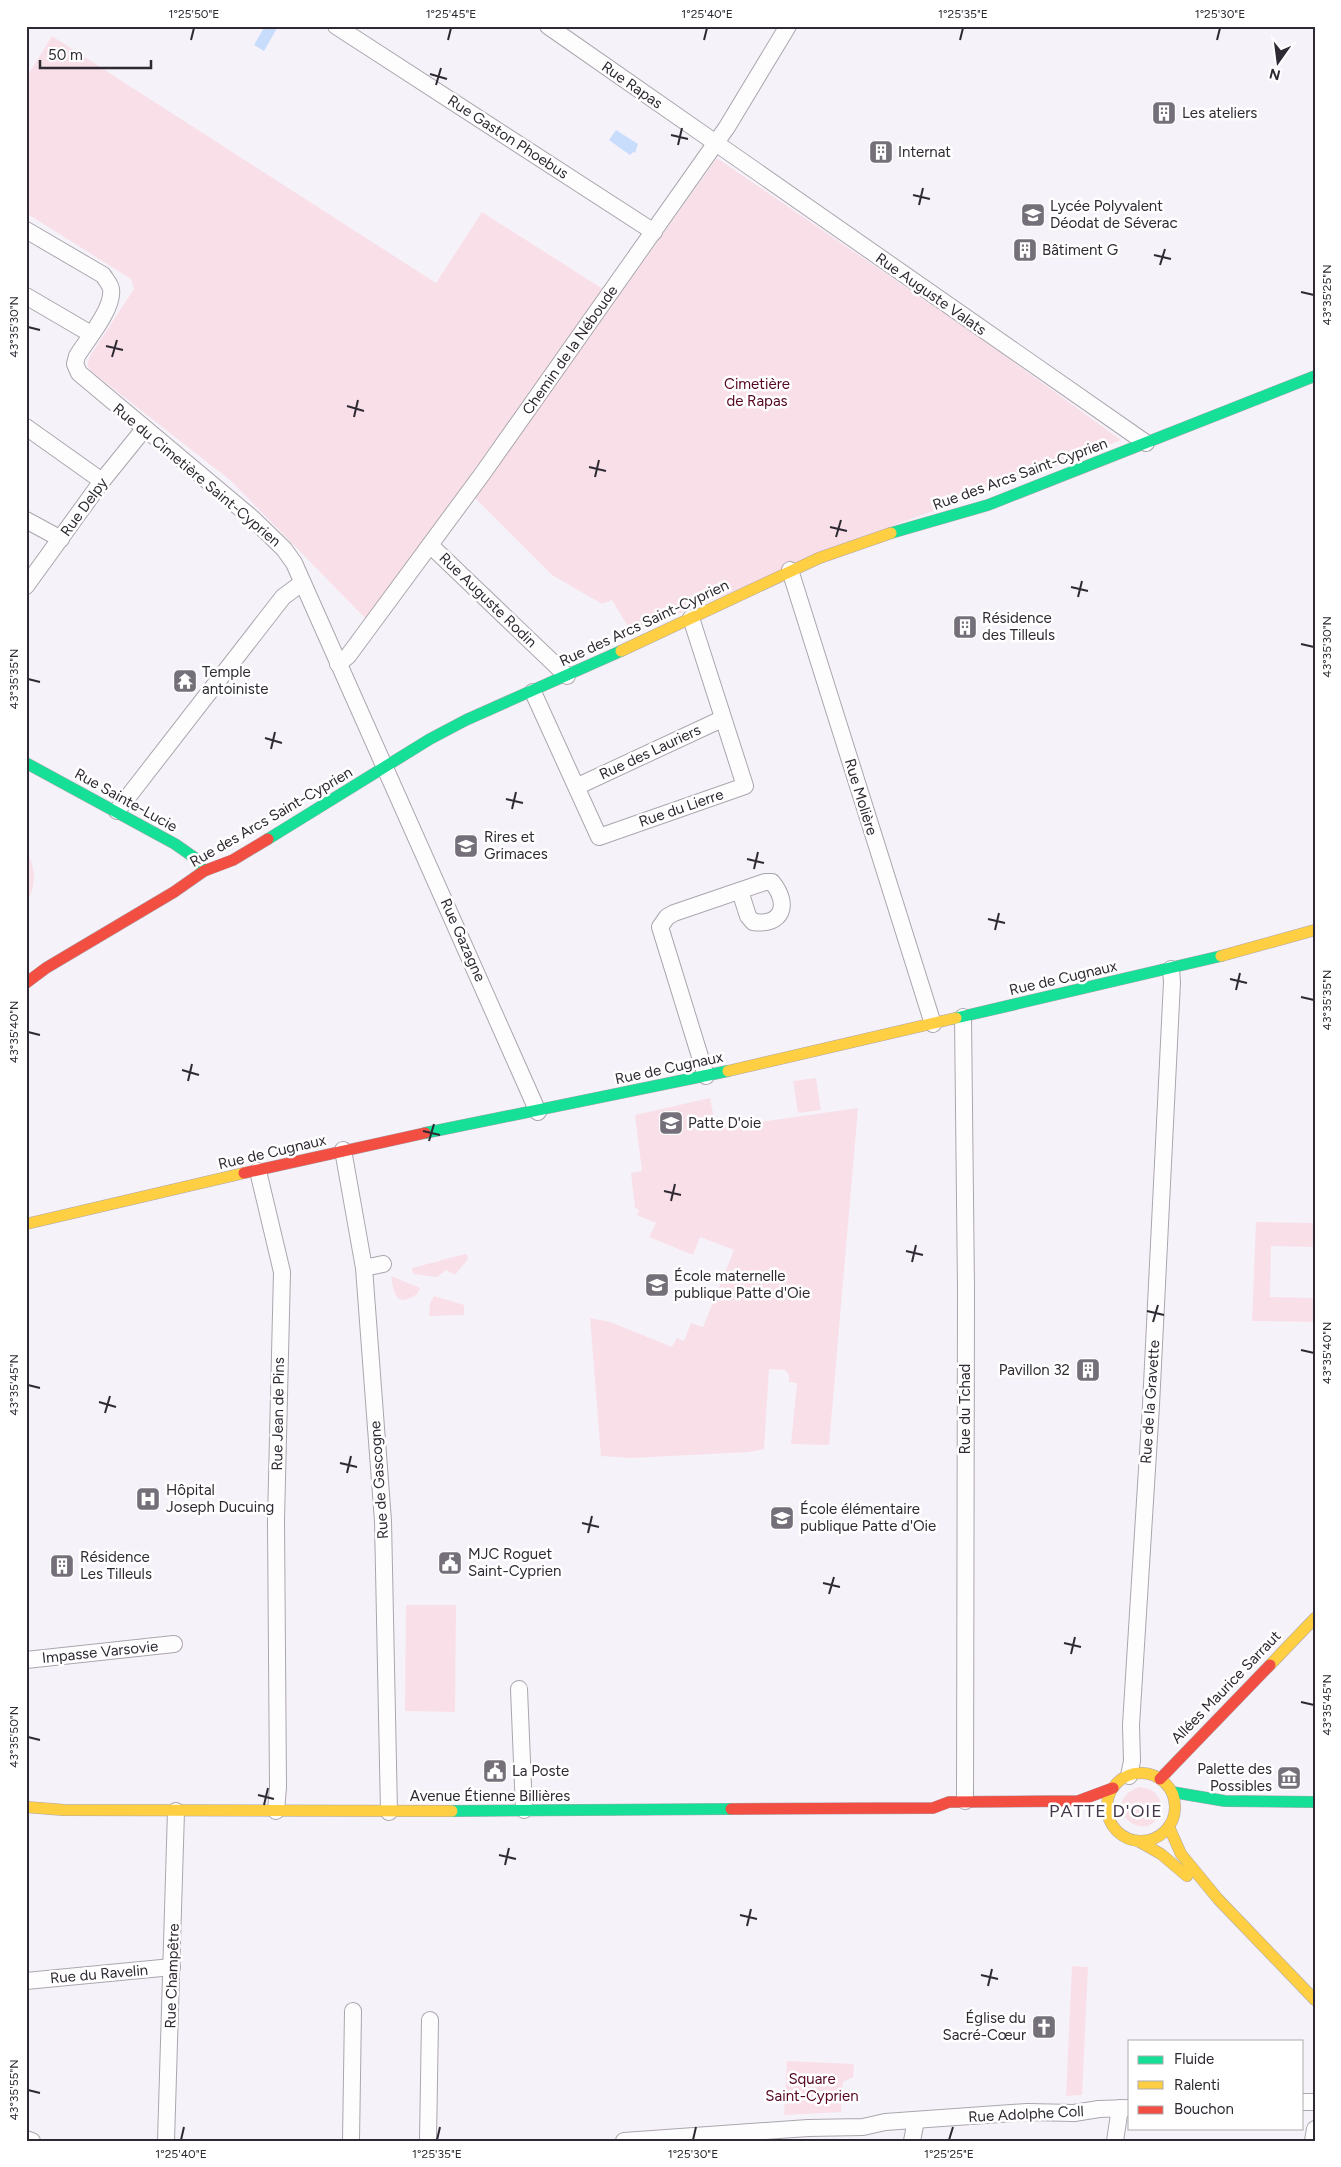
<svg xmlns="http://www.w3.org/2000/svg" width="1341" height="2167" font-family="Figtree,sans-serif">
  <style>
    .green { fill: #f9e0e8 }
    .water { fill: #c8dcfb }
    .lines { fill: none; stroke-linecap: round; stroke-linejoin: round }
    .street-casing { stroke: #aba6ae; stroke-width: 18 }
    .fast-casing { stroke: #aba6ae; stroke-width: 12 }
    .slow-casing { stroke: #aba6ae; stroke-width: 12 }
    .jam-casing { stroke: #aba6ae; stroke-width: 12 }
    .street { stroke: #fefdfe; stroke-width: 16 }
    .fast { stroke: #16e098; stroke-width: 11 }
    .slow { stroke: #ffcf43; stroke-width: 11 }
    .jam { stroke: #f24e42; stroke-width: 11 }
    .ticks { fill: none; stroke: #2e2932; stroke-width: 2 }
    .labels { text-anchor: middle; stroke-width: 5; stroke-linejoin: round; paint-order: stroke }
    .street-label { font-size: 15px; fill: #2e2932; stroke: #fff }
    .poi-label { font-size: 15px; fill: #2e2932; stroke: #fff; text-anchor: start }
    .park-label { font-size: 15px; fill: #550422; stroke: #fff }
    .quarter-label { font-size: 18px; letter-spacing: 1px; fill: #45384d; stroke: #fff }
    .neatline { fill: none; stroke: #2e2932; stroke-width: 2 }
    .ticks-label { font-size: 12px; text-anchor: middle; fill: #2e2932 }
  </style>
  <rect width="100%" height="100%" fill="#f6f2fa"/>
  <g class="green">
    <path d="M52,36l384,247 46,-71 121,77 -236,331 -136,-139 -140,-110 -4,-6 3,-9 44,-67 -3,-10 -105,-66v-135z"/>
    <path d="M717,158l266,182 138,100 -101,40 -120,43 -268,110 -20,-33 -10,4 -50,-29 -77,-77z"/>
    <path d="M26,850c10,19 11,35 0,53z"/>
    <path d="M816,1078l5,32 -23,3 -5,-32z"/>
    <path d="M710,1098l4,21 11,8 133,-19 -29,337 -38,-1 6,-61 -8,-1v-7l-4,-5 -16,-1 -5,80 -15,3 -118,6 -30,-2 -11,-138 20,4 62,25 5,-9 7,3 7,-18 12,4 31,-77 -34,-13 -7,18 -44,-18 7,-14 -19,-8 2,-5 -4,-2 -4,-35 11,-2 -7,-56z"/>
    <path d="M1256,1222l59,1v24l-44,-1 -1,51 45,1v24l-63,-1z"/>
    <path d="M465,1254l2,1 1,4 -13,16 -9,-5 -9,7 -24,-3 -1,-6z"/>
    <path d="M391,1276l29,12 -3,6c-22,15 -23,-1 -26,-18z"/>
    <path d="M434,1296l30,9v10l-35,1 1,-13z"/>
    <path d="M406,1605h50l-1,107 -50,-1z"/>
    <path d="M1140,1787c24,2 29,29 8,39 -13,2 -22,-4 -27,-16 -1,-12 8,-20 19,-23z"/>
    <path d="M1072,1966l16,1 -6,128 -16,1z"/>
    <path d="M787,2061l67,3 -1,13 -10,5 -2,30 -57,3z"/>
  </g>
  <g class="water">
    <path d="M265,26l12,2 -13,23 -10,-6z"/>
    <path d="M616,130l22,14 -3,9 -2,-1 -3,3 -21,-15z"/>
  </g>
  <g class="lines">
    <defs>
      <g id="street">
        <path d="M336,26l318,206"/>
        <path d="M548,26l598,417"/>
        <path d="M26,230l77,45c3,5 7,9 8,14 3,19 -24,51 -34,67l-2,8 4,9 173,145 32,31 10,14 244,549"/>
        <path d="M26,296l65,38"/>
        <path d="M26,427l76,54"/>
        <path d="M26,520l35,19"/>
        <path d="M430,545l137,131"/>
        <path d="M790,570l143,454"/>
        <path d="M26,586l76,-105 42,-52"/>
        <path d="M338,664l10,-8 135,-183 244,-346 61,-101"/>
        <path d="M533,692l66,145 146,-51 -54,-168"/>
        <path d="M578,786l144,-67"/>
        <path d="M117,811l166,-214 19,-14"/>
        <path d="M963,1017l3,272 -1,512"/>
        <path d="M706,1076l-46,-149 7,-10 7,-4 91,-31h7c18,22 11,44 -19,40l-5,-6 -8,-25"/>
        <path d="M343,1150l21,118 19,253 6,291"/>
        <path d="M258,1171l24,101 -6,248 2,267 -2,24"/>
        <path d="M364,1268l19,-4"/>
        <path d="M26,1660l148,-16"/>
        <path d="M519,1689l5,121"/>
        <path d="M1129,1776l3,-15 -1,-36 20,-320 21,-423 -1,-13"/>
        <path d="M26,1981l146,-14"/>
        <path d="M1302,2102h13"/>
        <path d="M26,2139l6,2"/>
        <path d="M166,2141l10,-330"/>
        <path d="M351,2141l2,-130"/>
        <path d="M428,2141l2,-121"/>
        <path d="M624,2141l184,-13 55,-1 22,-5 142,-10 47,1 25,-4 31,-1"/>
        <path d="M912,2141l4,-21"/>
        <path d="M1115,2141l5,-33"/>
        <path d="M1313,2141l2,-12"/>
      </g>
      <g id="fast">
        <path d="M891,533l97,-28 327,-129"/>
        <path d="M26,763l149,81 20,14 9,13"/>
        <path d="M268,839l162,-100 36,-19 155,-69"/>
        <path d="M956,1018l265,-62"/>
        <path d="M425,1133l303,-62"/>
        <path d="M1172,1792l53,9 90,1"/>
        <path d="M452,1811l279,-2"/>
      </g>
      <g id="slow">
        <path d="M621,651l198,-93 72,-25"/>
        <path d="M1221,956l94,-26"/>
        <path d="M728,1071l228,-53"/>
        <path d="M26,1224l218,-51"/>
        <path d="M1270,1665l45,-47"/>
        <circle cx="1141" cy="1807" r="34"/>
        <path d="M26,1807l38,3 388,1"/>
        <path d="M1169,1827l12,27 37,45 97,101"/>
        <path d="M1138,1841l23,13 26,22"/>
      </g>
      <g id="jam">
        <path d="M26,983l20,-15 128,-76 30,-21 29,-11 35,-21"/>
        <path d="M244,1173l181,-40"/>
        <path d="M1160,1779l110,-114"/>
        <path d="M731,1809l202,-1 16,-6 129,-1 35,-13"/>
      </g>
    </defs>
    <use href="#street" class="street-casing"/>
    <use href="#fast" class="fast-casing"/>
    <use href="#slow" class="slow-casing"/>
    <use href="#jam" class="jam-casing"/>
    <use href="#street" class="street"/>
    <use href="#fast" class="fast"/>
    <use href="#slow" class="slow"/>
    <use href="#jam" class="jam"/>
  </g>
  <path class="ticks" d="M191,40l3,-12M448,40l3,-12M704,40l3,-12M960,40l3,-12M1217,40l3,-12M430,74l17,5M436,85l5,-17M671,135l17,4M678,145l4,-17M913,195l17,4M919,205l4,-17M1154,255l17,4M1160,265l5,-16M1301,292l13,3M28,327l12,3M106,346l17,4M112,357l5,-17M347,406l17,5M354,417l4,-17M589,467l17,4M595,477l4,-17M830,527l17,4M836,537l5,-17M1071,587l17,4M1078,597l4,-16M1301,644l13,3M28,679l12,3M265,738l17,5M271,749l4,-17M506,799l17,4M512,809l4,-17M747,859l17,4M754,869l4,-17M988,919l17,4M995,930l4,-17M1230,979l17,4M1236,990l4,-17M1301,997l13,3M28,1032l12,3M182,1070l17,5M188,1081l4,-17M423,1131l17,4M429,1141l5,-17M664,1191l17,4M671,1201l4,-17M906,1251l17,4M912,1262l4,-17M1147,1311l17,4M1153,1322l5,-17M1301,1350l13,3M28,1385l12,3M99,1402l17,5M105,1413l5,-17M340,1463l17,4M347,1473l4,-17M582,1523l17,4M588,1533l4,-17M823,1583l17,4M829,1594l5,-17M1064,1643l17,4M1071,1654l4,-17M1301,1702l13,3M28,1737l12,3M258,1795l16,4M264,1805l4,-17M499,1855l17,4M505,1865l4,-17M740,1915l17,4M747,1926l4,-17M981,1975l17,4M988,1986l4,-17M28,2090l12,3M181,2140l3,-13M437,2140l3,-13M693,2140l3,-13M949,2140l4,-13"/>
  <defs>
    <symbol id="building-square" viewBox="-11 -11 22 22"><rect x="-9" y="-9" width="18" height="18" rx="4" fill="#746f78" stroke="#fff"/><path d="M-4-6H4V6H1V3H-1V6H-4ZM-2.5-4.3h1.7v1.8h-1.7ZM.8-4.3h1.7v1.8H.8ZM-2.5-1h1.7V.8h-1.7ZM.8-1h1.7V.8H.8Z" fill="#fff"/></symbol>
    <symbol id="school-square" viewBox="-11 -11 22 22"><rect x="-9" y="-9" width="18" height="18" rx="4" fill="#746f78" stroke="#fff"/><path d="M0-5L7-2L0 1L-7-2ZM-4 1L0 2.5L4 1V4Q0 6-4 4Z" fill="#fff"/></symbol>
    <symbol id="temple-square" viewBox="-11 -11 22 22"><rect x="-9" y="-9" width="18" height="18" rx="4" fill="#746f78" stroke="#fff"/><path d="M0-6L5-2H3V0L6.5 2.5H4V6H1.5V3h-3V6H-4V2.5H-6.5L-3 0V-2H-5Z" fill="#fff"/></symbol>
    <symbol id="hospital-square" viewBox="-11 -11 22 22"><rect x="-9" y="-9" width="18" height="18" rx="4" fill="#746f78" stroke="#fff"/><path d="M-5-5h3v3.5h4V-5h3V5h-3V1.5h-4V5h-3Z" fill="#fff"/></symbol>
    <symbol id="civic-square" viewBox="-11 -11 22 22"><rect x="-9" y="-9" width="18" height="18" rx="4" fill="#746f78" stroke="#fff"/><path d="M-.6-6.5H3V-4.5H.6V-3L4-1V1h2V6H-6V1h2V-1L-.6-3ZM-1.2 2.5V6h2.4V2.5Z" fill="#fff"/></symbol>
    <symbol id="museum-square" viewBox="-11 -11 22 22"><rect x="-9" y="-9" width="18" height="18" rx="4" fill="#746f78" stroke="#fff"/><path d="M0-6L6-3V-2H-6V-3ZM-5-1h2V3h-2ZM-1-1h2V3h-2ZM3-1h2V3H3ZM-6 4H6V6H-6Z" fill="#fff"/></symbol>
    <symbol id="church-square" viewBox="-11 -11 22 22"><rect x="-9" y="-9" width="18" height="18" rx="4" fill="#746f78" stroke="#fff"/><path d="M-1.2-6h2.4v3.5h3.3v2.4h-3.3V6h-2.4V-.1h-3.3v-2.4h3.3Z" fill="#fff"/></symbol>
  </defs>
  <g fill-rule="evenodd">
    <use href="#building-square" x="1150" y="99" width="28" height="28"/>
    <use href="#building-square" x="867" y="138" width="28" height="28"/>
    <use href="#school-square" x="1019" y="201" width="28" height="28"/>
    <use href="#building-square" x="1011" y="236" width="28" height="28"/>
    <use href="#building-square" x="951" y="613" width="28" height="28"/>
    <use href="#temple-square" x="171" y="667" width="28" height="28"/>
    <use href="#school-square" x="452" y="832" width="28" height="28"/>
    <use href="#school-square" x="657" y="1109" width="28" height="28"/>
    <use href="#school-square" x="643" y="1271" width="28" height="28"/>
    <use href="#building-square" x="1074" y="1356" width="28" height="28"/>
    <use href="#hospital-square" x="134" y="1485" width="28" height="28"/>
    <use href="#school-square" x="768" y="1504" width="28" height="28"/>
    <use href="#civic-square" x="436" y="1549" width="28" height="28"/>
    <use href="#building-square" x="48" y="1552" width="28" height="28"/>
    <use href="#civic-square" x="481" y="1757" width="28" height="28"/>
    <use href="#museum-square" x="1275" y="1764" width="28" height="28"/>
    <use href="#church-square" x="1030" y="2013" width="28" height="28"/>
  </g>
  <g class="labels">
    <g class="street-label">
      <text transform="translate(632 85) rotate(35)" y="5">Rue Rapas</text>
      <text transform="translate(508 137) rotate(33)" y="5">Rue Gaston Phoebus</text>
      <text transform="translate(931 294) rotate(35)" y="5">Rue Auguste Valats</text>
      <text transform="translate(570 350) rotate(-55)" y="5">Chemin de la Néboude</text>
      <text transform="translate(1020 474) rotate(-20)" y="5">Rue des Arcs Saint-Cyprien</text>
      <text transform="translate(197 475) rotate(40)" y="5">Rue du Cimetière Saint-Cyprien</text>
      <text transform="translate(84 507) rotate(-54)" y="5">Rue Delpy</text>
      <text transform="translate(488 600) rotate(44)" y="5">Rue Auguste Rodin</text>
      <text transform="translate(644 623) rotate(-25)" y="5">Rue des Arcs Saint-Cyprien</text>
      <text transform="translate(650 752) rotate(-25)" y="5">Rue des Lauriers</text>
      <text transform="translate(861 797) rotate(73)" y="5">Rue Molière</text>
      <text transform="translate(126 800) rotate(29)" y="5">Rue Sainte-Lucie</text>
      <text transform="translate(681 808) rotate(-19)" y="5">Rue du Lierre</text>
      <text transform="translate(271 817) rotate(-30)" y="5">Rue des Arcs Saint-Cyprien</text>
      <text transform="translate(463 940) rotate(66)" y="5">Rue Gazagne</text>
      <text transform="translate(1063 978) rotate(-13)" y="5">Rue de Cugnaux</text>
      <text transform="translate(669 1068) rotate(-12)" y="5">Rue de Cugnaux</text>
      <text transform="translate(272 1152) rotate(-13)" y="5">Rue de Cugnaux</text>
      <text transform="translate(1150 1402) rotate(-86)" y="5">Rue de la Gravette</text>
      <text transform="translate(965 1409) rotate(-90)" y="5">Rue du Tchad</text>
      <text transform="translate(278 1414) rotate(-89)" y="5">Rue Jean de Pins</text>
      <text transform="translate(379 1480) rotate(-94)" y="5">Rue de Gascogne</text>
      <text transform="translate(100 1652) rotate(-6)" y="5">Impasse Varsovie</text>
      <text transform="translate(1226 1687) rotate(-46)" y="5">Allées Maurice Sarraut</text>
      <text x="490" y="1801">Avenue Étienne Billières</text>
      <text transform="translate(99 1974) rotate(-5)" y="5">Rue du Ravelin</text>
      <text transform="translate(172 1976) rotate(-88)" y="5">Rue Champêtre</text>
      <text transform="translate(1026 2114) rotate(-3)" y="5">Rue Adolphe Coll</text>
    </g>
    <g class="poi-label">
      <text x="1182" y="118">Les ateliers</text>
      <text x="898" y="157">Internat</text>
      <text x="1050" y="211">Lycée Polyvalent<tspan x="1050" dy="17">Déodat de Séverac</tspan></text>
      <text x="1042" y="255">Bâtiment G</text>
      <text x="982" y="623">Résidence<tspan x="982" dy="17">des Tilleuls</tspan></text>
      <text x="202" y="677">Temple<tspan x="202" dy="17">antoiniste</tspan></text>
      <text x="484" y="842">Rires et<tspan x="484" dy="17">Grimaces</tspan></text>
      <text x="688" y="1128">Patte D'oie</text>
      <text x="674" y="1281">École maternelle<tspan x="674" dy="17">publique Patte d'Oie</tspan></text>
      <text x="1070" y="1375" text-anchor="end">Pavillon 32</text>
      <text x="166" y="1495">Hôpital<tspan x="166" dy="17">Joseph Ducuing</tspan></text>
      <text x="800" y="1514">École élémentaire<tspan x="800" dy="17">publique Patte d'Oie</tspan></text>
      <text x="468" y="1559">MJC Roguet<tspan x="468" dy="17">Saint-Cyprien</tspan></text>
      <text x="80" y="1562">Résidence<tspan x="80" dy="17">Les Tilleuls</tspan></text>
      <text x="1272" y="1774" text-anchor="end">Palette des<tspan x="1272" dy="17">Possibles</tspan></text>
      <text x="512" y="1776">La Poste</text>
      <text x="1026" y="2023" text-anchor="end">Église du<tspan x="1026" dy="17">Sacré-Cœur</tspan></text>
    </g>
    <g class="park-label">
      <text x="757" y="389">Cimetière<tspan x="757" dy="17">de Rapas</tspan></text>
      <text x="812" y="2084">Square<tspan x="812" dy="17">Saint-Cyprien</tspan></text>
    </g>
    <g class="quarter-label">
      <text x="1106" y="1817">PATTE D'OIE</text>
    </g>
  </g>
  <rect width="1341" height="2167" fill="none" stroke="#ffffff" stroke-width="55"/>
  <rect x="1128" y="2040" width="175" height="90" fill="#ffffff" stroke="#aba9ad"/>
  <rect x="1138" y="2056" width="25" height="8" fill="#16e098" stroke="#aba9ad"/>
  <text x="1174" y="2064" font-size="15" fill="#2e2932">Fluide</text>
  <rect x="1138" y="2081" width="25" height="8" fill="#ffcf43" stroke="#aba9ad"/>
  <text x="1174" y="2090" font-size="15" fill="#2e2932">Ralenti</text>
  <rect x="1138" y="2106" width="25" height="8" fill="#f24e42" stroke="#aba9ad"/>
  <text x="1174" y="2114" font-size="15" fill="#2e2932">Bouchon</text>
  <g transform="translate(1278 62) rotate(194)" stroke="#ffffff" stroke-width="4" paint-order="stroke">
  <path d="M0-4L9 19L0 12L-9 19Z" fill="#2e2932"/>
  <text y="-8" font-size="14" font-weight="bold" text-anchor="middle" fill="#2e2932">N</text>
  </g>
  <path d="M40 60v8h111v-8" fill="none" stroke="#2e2932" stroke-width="2.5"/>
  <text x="48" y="60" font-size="15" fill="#2e2932" stroke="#ffffff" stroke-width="4" paint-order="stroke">50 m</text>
  <rect x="28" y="28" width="1286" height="2112" class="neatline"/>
  <g class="ticks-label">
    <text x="194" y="18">1°25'50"E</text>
    <text x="451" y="18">1°25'45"E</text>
    <text x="707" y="18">1°25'40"E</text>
    <text x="963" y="18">1°25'35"E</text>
    <text x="1220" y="18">1°25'30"E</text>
    <text transform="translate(1327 295) rotate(-90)" y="4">43°35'25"N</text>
    <text transform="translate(14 327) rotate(-90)" y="4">43°35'30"N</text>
    <text transform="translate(1327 647) rotate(-90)" y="4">43°35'30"N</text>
    <text transform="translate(14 679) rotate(-90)" y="4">43°35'35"N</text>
    <text transform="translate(1327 1000) rotate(-90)" y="4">43°35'35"N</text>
    <text transform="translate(14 1032) rotate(-90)" y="4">43°35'40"N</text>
    <text transform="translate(1327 1353) rotate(-90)" y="4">43°35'40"N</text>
    <text transform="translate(14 1385) rotate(-90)" y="4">43°35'45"N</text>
    <text transform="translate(1327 1705) rotate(-90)" y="4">43°35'45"N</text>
    <text transform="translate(14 1737) rotate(-90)" y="4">43°35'50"N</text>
    <text transform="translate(14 2090) rotate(-90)" y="4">43°35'55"N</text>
    <text x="181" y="2158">1°25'40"E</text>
    <text x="437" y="2158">1°25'35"E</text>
    <text x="693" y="2158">1°25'30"E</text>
    <text x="949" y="2158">1°25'25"E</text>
  </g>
</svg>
